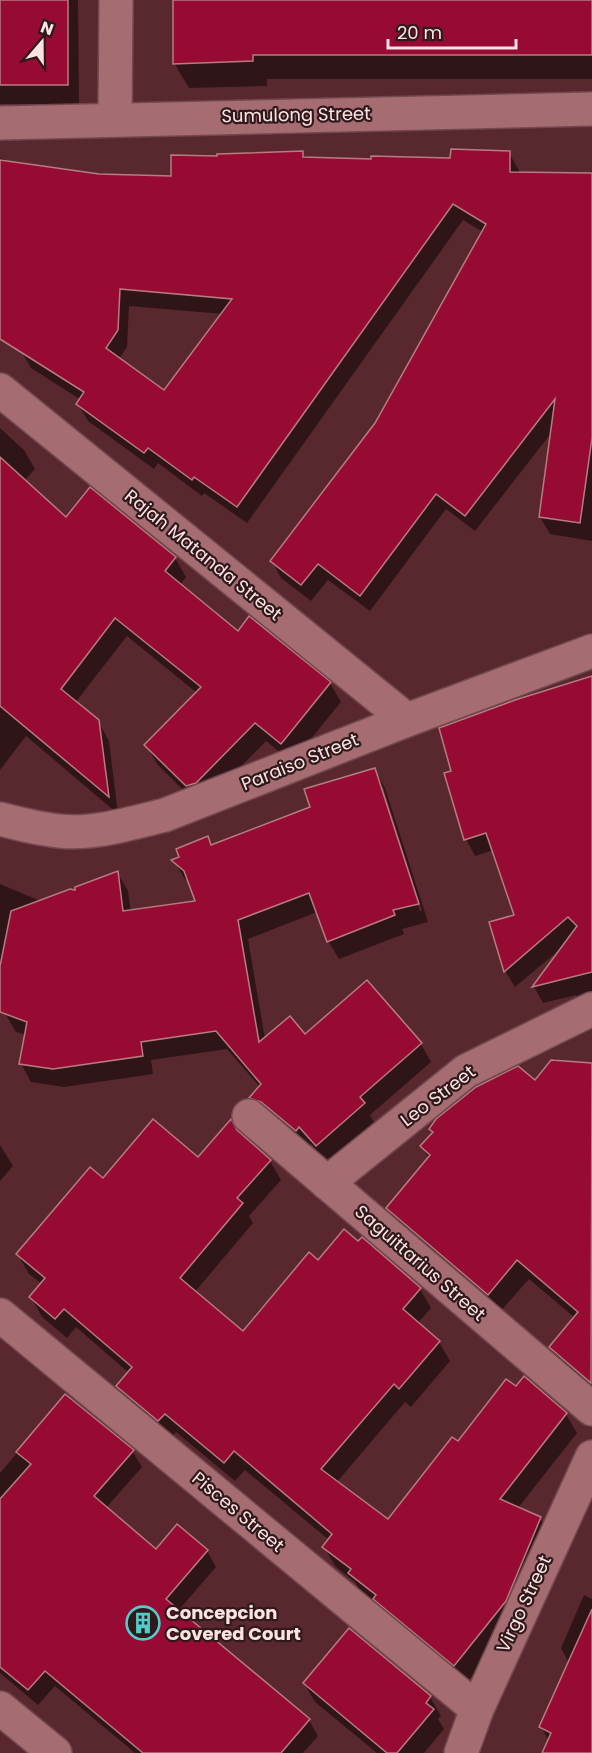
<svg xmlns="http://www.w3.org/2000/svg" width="592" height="1753" font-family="Poppins,sans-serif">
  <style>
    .shadow { fill: #0007; fill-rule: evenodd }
    .building { fill: #970a34; stroke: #b77c81; stroke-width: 1.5; fill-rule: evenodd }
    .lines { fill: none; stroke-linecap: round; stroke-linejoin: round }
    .minor-casing { stroke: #72494f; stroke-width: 36 }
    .tertiary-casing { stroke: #72494f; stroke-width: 36 }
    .minor { stroke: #a56c71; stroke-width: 33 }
    .tertiary { stroke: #a56c71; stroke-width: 33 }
    .labels { text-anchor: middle; stroke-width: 4.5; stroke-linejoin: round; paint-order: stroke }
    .street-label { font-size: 18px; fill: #fce2e3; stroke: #30191b }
    .poi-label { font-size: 18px; font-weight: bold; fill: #fce2e3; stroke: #30191b; text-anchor: start }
  </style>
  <rect width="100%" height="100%" fill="#59282e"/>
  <g class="shadow">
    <path d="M0,0h78l1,104h-79z"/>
    <path d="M174,0h418v79h-325v7l-78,2 -15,-25z"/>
    <path d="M302,153l3,5 67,3 80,-1 57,-7 10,17v4l73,1v366l-42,-7 -10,-17 12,-85 -77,99 -29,-22 -76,102 -42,-31 -17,21 -30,-23 -9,-17 105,-137 106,-192 -20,-12 -216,303 -43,-30 -2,3 -44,-33 -4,6 -66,-48 -10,-17 3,-4 -50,-32 -10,-17 -21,-15v-178l15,5 84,12 73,3 46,-21zM129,306l94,8 -58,78 -46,-33 8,-12z"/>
    <path d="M0,428l24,22 11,19 -11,12 42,38 24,-30 85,69 11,19 -6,8 58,48 92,50 11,19 -49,60 -26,-21 -60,61 -8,3 -41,-41 -11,-19 51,-52 -70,-57 -52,67 23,18 11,20 9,73 -92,-78 -26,34z"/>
    <path d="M592,677v324l-11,3 -5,-9 -33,8 -9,-16 30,-41 -49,41 -10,-16 -14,-48 25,-7 -22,-66 -19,6 -9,-17z"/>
    <path d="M375,770l10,18 43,134 -26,7 2,5 -65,25 -11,-18 -11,-29 -69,27 17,100 40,-3 116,8 10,18 -61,53 4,7 -47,41 -16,-19 -4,5 -46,-33 -10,-18 9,-11 -33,-38 -76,11 2,14 -89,13 -33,-5 -10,-18 5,-29 -10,-3 -11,-19 -5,-15v-114l38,16 1,2 38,-9 40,-21 11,19 3,21 66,-10 -6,-18 -7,-6 -10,-18 7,-2 26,-20 5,8 100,-38zM380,787h3l39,124h-2z"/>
    <path d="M555,1058l22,19 10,-12h5v328l-30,-26 -12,-20 25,-29 -46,-39 -30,34 -100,-86 -11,-19 41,-49 -7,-13 12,-12 -3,-5 104,-47z"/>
    <path d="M237,1132l33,29 11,19 -32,36 4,7 -59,70 49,40 75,-71 102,27 11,19 -13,15 21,19 11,19 -39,46 -6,-5 -68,80 52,39 69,-78 108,-29 11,19 -59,75 22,10 11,19 -35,83 -50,64 -80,-66 -7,-12 -18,-14 -6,-10 -20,-16 -11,-19 5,-7 -84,-70 -10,11 -59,-49 -6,8 -41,-34 -11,-20 11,-13 -53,-46 -9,11 -25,-21 -11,-20 11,-13 -13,-10 -11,-19 85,-74 95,-22z"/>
    <path d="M0,1145l13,21 -13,15z"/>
    <path d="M65,1396l67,55 10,16 -36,41 50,43h51l9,16 -38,44 131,109 9,16 -15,17h-168l-80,-67 -17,19 -38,-32v-200z"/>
    <path d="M584,1595l8,4v154h-48l5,-12 -8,-14 28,-64 -8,-15z"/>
    <path d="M304,1683l126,14 11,19 -3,3 6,10 -20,24h-47l-62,-51z"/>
  </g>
  <g class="building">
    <rect x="0" y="0" width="68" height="85"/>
    <path d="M173,0h419v55h-339v6l-80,3z"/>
    <path d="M451,149l59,2v21l82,1v265l-12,85 -41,-6 16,-118 -90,117 -29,-22 -76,102 -42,-32 -17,21 -31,-24 105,-138 111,-199 -33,-20 -216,303 -43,-30 -2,3 -44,-32 -4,5 -68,-49 8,-12 -84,-53v-179l99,14 72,2v-21l46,1v-2l86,-3v6l68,2v-3l79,2zM120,289l112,10 -68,91 -58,-42 12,-18z"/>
    <path d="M0,457l66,60 24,-30 86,70 -11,14 73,60 11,-15 82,66 -50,62 -26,-21 -59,60 -10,3 -42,-41 57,-58 -86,-69 -54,71 38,31 10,77 -109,-91z"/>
    <path d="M592,676v296l-60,15 45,-61 -9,-9 -64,55 -15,-50 25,-7 -28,-82 -22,7 -20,-67 7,-2 -12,-43 76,-28z"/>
    <path d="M375,768l44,136 -26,6 2,5 -68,27 -18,-49 -71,27 21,122 31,-26 15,18 62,-54 55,63 -62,54 5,6 -49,43 -17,-19 -3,4 -35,-29 -12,-4 12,-14 -45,-53 -75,11 2,14 -90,13 -34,-5 8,-42 -27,-10v-46l11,-55 59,-22 5,1v-3l43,-16 5,40 72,-10 -11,-30 -13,-11 8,-3 -3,-8 32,-13 3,9 99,-38 -6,-18z"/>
    <path d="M551,1060l41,3 -1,320 -42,-36 29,-35 -61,-52 -29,35 -102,-87 44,-53 -10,-9 13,-14 -4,-3 7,-10 40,-32 42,-21 17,14z"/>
    <path d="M153,1119l45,38 33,-38 6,11 34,30 -34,38 6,5 -63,75 63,53 66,-79 9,8 26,-31 14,12 4,-4 59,51 -18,21 37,32 -41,48 -5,-5 -73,85 67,50 64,-82 6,4 48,-62 10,7 8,-10 43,37 -67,86 41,18 -35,84 -52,65 -81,-67 3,-4 -28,-22 3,-4 -29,-22 10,-13 -98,-83 -10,12 -59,-49 -7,7 -42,-35 16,-19 -68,-58 -9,10 -26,-22 16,-19 -29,-24 74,-87 13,11z"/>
    <path d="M65,1394l69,56 -40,46 62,53 21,-25 31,26 -42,49 144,120 -29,34h-138l-98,-82 -17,19 -28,-23v-168l31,-35 -15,-12z"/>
    <path d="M592,1609v144h-50l9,-20 -12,-6z"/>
    <path d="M349,1628l82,68 -5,7 8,6 -37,44h-10l-84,-70z"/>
  </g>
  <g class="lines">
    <defs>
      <g id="minor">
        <path d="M115,120l1,-120"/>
        <path d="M0,123l592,-14"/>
        <path d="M0,390l407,330"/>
        <path d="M249,1116l343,293"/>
        <path d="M327,1183l139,-112 126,-62"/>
        <path d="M0,1315l477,394"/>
        <path d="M0,1708l55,45"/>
        <path d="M461,1753l16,-44 115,-252"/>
      </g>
      <path id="tertiary" d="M0,819c19,5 39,10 59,12 35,4 73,-8 106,-16l242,-95 185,-69"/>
    </defs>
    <use href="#minor" class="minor-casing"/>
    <use href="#tertiary" class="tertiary-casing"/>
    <use href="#minor" class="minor"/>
    <use href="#tertiary" class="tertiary"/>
  </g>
  <defs>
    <symbol id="building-ring" viewBox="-11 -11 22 22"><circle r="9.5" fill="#30191b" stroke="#53cdcb" stroke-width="1.5"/><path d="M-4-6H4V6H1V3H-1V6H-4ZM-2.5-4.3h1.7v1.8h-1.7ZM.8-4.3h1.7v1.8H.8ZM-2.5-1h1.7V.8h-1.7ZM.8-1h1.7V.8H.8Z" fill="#53cdcb"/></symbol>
  </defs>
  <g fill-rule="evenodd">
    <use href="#building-ring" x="124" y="1604" width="38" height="38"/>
  </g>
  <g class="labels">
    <g class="street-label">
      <text transform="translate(296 115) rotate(-1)" y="6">Sumulong Street</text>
      <text transform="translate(203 555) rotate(39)" y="6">Rajah Matanda Street</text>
      <text transform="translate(300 762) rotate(-22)" y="6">Paraiso Street</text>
      <text transform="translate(438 1096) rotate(-37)" y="6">Leo Street</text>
      <text transform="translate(420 1263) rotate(41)" y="6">Saguittarius Street</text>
      <text transform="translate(238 1512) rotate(40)" y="6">Pisces Street</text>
      <text transform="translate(524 1604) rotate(-65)" y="6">Virgo Street</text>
    </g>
    <g class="poi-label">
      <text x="166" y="1619">Concepcion<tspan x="166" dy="21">Covered Court</tspan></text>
    </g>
  </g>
  <g transform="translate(42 42) rotate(20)" stroke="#30191b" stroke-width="4.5" paint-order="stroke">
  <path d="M0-4.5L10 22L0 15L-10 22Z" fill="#fce2e3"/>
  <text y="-9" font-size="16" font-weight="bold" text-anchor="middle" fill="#fce2e3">N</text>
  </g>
  <path d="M388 39v9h128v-9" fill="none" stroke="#fce2e3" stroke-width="3"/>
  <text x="397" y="39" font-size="18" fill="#fce2e3" stroke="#30191b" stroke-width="4.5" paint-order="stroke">20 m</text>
</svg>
